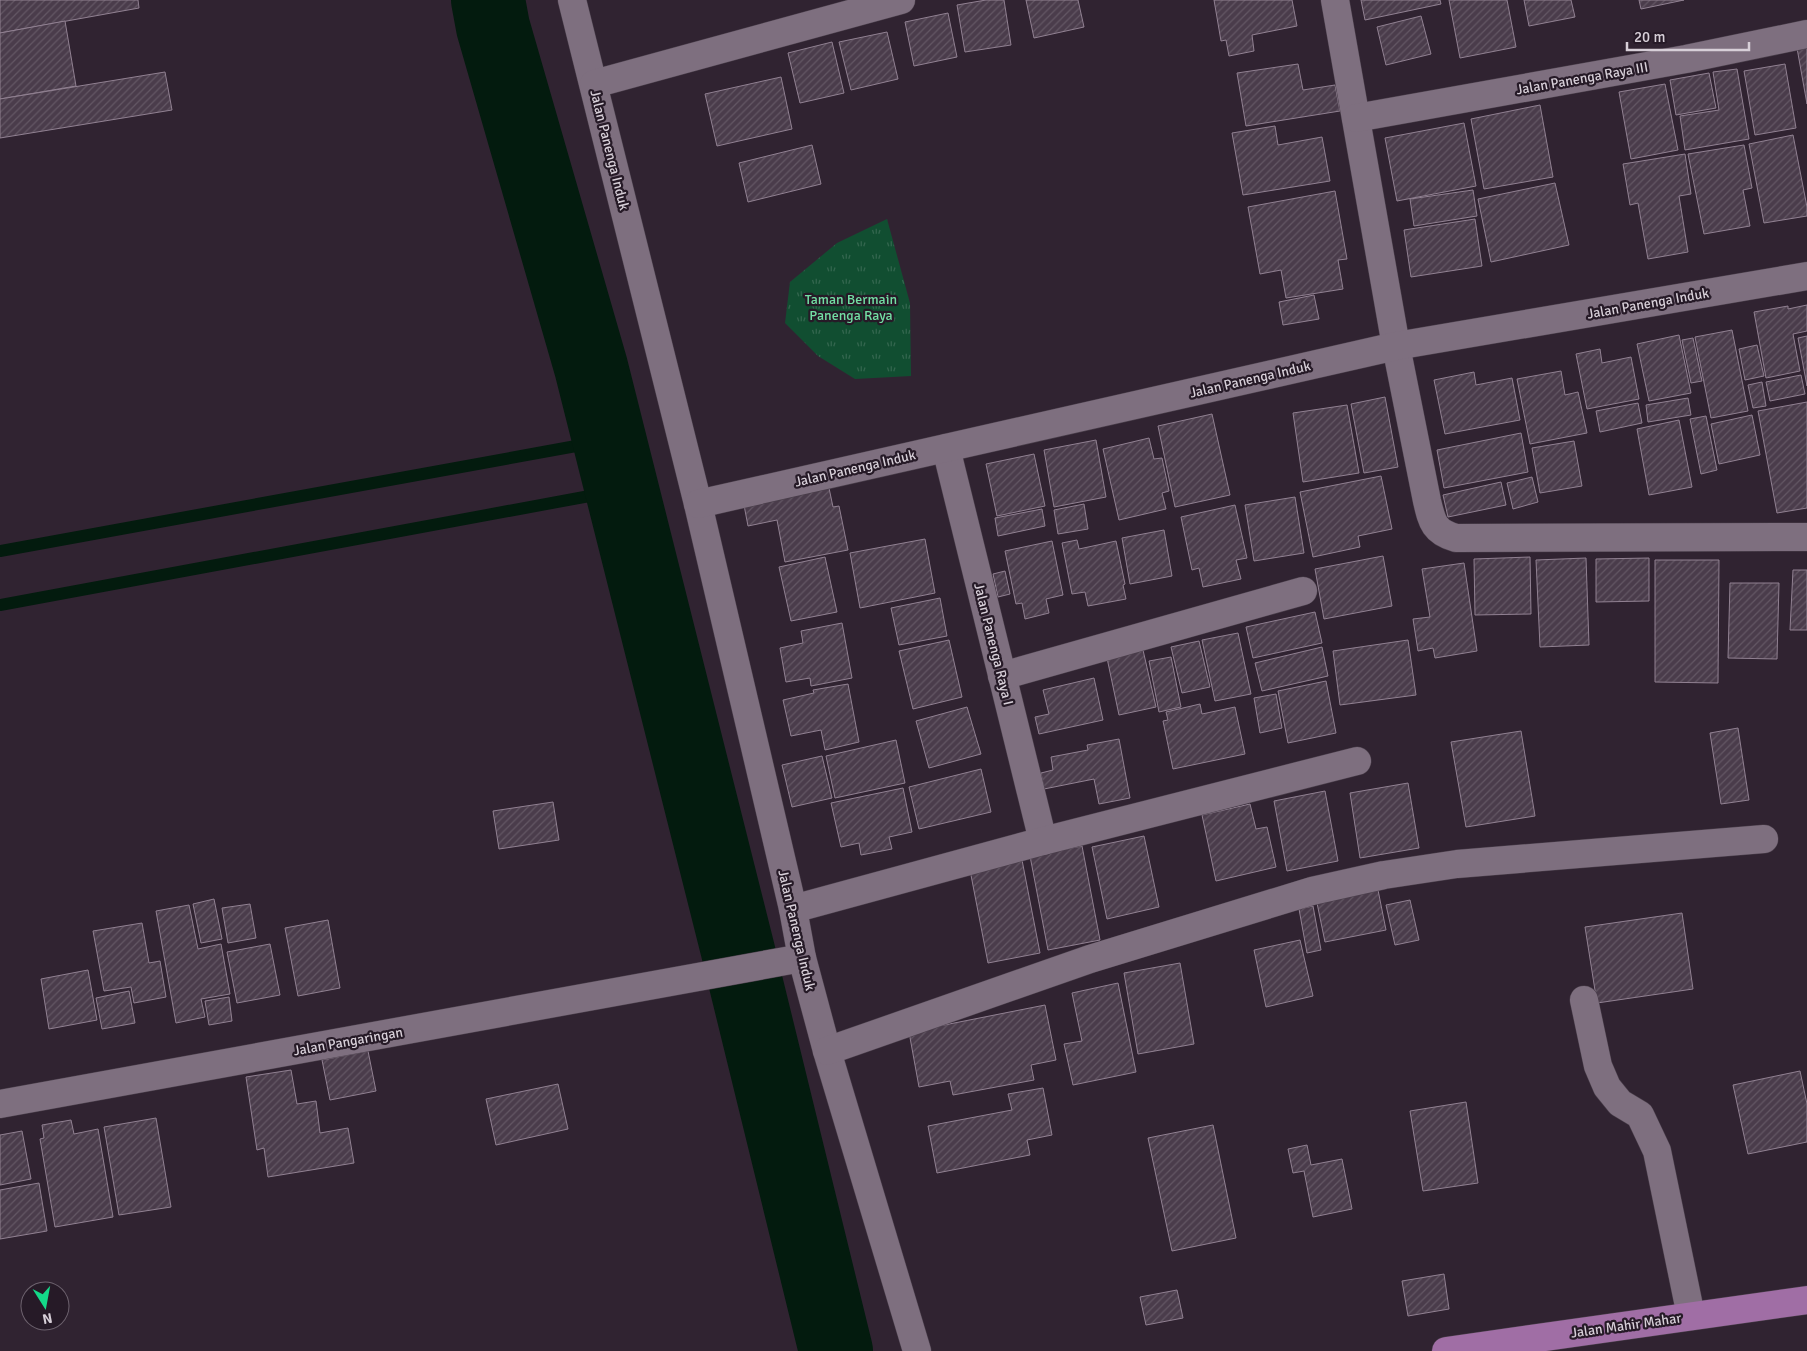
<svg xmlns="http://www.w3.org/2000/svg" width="1807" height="1351" font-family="Signika,sans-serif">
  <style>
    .park { fill: url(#park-tufts) }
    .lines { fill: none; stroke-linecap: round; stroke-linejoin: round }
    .stream { stroke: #031b0e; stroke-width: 12 }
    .river { stroke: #031b0e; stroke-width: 74 }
    .building { fill: url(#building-hatch); stroke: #918192 }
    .street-casing { stroke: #4a3f4b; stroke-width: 29 }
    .highway-casing { stroke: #4a3f4b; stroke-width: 29 }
    .street { stroke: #7e6f7f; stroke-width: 28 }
    .highway { stroke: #a06ea5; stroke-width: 28 }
    .labels { text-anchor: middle; stroke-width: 4.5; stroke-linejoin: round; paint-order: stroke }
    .street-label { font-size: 14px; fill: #d7cfd8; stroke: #261a27 }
    .park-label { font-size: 14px; fill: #73dfa4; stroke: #261a27 }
  </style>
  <defs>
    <pattern id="park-tufts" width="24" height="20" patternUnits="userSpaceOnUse" patternTransform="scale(1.25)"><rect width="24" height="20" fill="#114e31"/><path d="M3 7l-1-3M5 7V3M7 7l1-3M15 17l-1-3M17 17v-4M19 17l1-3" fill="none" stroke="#33664e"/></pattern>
    <pattern id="building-hatch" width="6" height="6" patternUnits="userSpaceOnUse" patternTransform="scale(1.25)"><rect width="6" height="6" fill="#4a3c4b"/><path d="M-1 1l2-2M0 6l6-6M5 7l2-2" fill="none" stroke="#635764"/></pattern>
  </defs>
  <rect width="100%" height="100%" fill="#302331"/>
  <path class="park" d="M887,219l23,84 1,73 -56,3 -37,-23 -33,-33 5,-41 47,-39z"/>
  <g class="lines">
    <g class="stream">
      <path d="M512,0l56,248 102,359 53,219 133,525"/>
      <path d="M0,551l609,-111"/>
      <path d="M0,605l622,-115"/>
    </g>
    <path class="river" d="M488,0l5,27 98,340 147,584 98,400"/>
  </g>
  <g class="building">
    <path d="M0,0h138l1,8 -139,25z"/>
    <path d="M986,0h18l7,45 -46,7 -8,-47z"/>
    <path d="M1026,0h52l6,27 -50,11z"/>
    <path d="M1214,0h78l5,26 -45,9 2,16 -25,5 -3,-16 -5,1z"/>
    <path d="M1361,0h79l1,4 -76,16z"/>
    <path d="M1449,0h58l9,47 -56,11z"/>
    <path d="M1524,0h47l4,17 -46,9z"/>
    <path d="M1639,0h45l-43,9z"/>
    <path d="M948,13l9,44 -43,9 -9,-44z"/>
    <path d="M1421,16l10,38 -45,11 -9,-38z"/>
    <path d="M65,21l11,65 -76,13v-66z"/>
    <path d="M887,32l11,47 -47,11 -12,-48z"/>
    <path d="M832,42l12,51 -44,10 -12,-50z"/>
    <path d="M1807,46v58l-10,-56z"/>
    <path d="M1298,64l5,26 32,-5 5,26 -94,15 -9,-53z"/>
    <path d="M1785,64l11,64 -41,7 -11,-64z"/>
    <path d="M1737,69l12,70 -64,11 -5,-34 39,-6 -6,-38z"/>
    <path d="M165,72l7,38 -172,28v-39z"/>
    <path d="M1709,73l7,35 -40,7 -6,-35z"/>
    <path d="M781,77l11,52 -75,17 -12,-52z"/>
    <path d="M1665,84l13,66 -47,9 -12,-67z"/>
    <path d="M1540,105l13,72 -69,12 -13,-70z"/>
    <path d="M1464,123l12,63 -79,15 -12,-63z"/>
    <path d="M1275,126l3,19 44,-8 8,44 -87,14 -11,-62z"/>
    <path d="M1793,135l14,72v9l-43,7 -15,-79z"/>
    <path d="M812,145l9,39 -73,18 -9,-39z"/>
    <path d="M1744,145l8,43 -9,2 7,36 -46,8 -16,-80z"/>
    <path d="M1685,154l6,40 -12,2 9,56 -40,7 -10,-56 -8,2 -7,-41z"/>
    <path d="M1555,183l14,62 -78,17 -13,-63z"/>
    <path d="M1473,190l4,26 -63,10 -4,-27z"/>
    <path d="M1335,191l12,68 -9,1 5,29 -57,9 -5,-28 -21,4 -12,-67z"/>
    <path d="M1475,219l7,47 -71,11 -7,-47z"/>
    <path d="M1314,295l5,24 -36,6 -4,-23z"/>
    <path d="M1807,305v26l-14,3 7,37 -34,7 -12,-66 34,-6v3z"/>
    <path d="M1732,330l16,81 -37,7 -16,-81z"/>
    <path d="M1679,335l12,58 -42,8 -12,-57z"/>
    <path d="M1807,336v50l-9,-48z"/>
    <path d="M1693,338l9,43 -11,2 -9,-43z"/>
    <path d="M1757,345l7,31 -19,4 -6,-31z"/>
    <path d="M1600,349l2,14 29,-6 8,42 -52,10 -11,-55z"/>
    <path d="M1561,371l4,24 13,-3 9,41 -57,11 -13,-65z"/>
    <path d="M1474,372l2,13 36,-7 8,42 -75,14 -11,-54z"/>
    <path d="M1801,375l4,19 -35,7 -4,-19z"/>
    <path d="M1762,382l4,24 -13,2 -5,-23z"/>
    <path d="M1385,397l13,70 -34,6 -13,-69z"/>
    <path d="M1688,398l3,17 -43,7 -2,-17z"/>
    <path d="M1807,402v106l-30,5 -19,-102z"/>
    <path d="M1638,403l4,20 -42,9 -4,-21z"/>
    <path d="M1347,405l12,68 -56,9 -10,-69z"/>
    <path d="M1212,414l18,81 -55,12 -17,-81z"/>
    <path d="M1752,415l8,40 -41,9 -8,-40z"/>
    <path d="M1706,416l11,54 -16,4 -11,-55z"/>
    <path d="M1679,420l13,67 -43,8 -12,-66z"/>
    <path d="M1521,433l7,39 -84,16 -7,-38z"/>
    <path d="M1149,438l5,21 8,-1 7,33 -7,2 4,16 -47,11 -16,-71z"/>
    <path d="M1096,440l10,57 -52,10 -10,-57z"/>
    <path d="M1574,441l8,45 -42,7 -8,-45z"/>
    <path d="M1034,454l11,52 -48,10 -11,-52z"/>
    <path d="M1381,476l11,53 -34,7 2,11 -47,10 -13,-65z"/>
    <path d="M1532,477l6,25 -25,7 -6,-26z"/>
    <path d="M1501,482l5,23 -58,12 -5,-22z"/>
    <path d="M829,488l4,19 6,-1 9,44 -63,12 -8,-42 -29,6 -4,-21z"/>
    <path d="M1295,497l9,56 -50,8 -9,-56z"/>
    <path d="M1084,504l4,25 -30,5 -4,-24z"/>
    <path d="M1235,505l12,53 -11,2 5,19 -38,8 -4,-19 -7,2 -11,-53z"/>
    <path d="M1042,509l3,17 -47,10 -3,-18z"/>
    <path d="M1164,530l8,46 -42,8 -8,-46z"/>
    <path d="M925,539l10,54 -75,15 -10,-55z"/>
    <path d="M1077,540l2,9 37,-8 9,43 -2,1 3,14 -38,7 -3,-14 -13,2 -10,-51z"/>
    <path d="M1052,541l11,54 -17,4 3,14 -24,6 -3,-16 -6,1 -11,-53z"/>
    <path d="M1383,556l9,50 -68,13 -9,-50z"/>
    <path d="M825,557l12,55 -46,9 -12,-54z"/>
    <path d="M1530,557l1,57 -56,1 -1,-56z"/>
    <path d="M1586,558l3,87 -49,2 -4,-87z"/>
    <path d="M1649,558v43l-53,1v-43z"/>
    <path d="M1655,560h64l-1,123 -63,-1z"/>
    <path d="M1464,563l13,88 -42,7 -2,-10 -15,3 -5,-32 17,-2 -8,-48z"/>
    <path d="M1793,570h14v60h-17z"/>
    <path d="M1005,571l5,23 -12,3 -5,-23z"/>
    <path d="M1730,583h49l-2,76 -49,-1z"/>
    <path d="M940,598l7,38 -48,9 -8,-37z"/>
    <path d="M1315,612l7,31 -69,15 -7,-31z"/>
    <path d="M842,623l10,55 -41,8 -1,-8 -24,4 -6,-34 23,-5 -2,-12z"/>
    <path d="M1238,633l13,61 -36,7 -13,-61z"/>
    <path d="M949,640l13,57 -49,12 -14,-58z"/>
    <path d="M1408,640l8,55 -76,10 -7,-54z"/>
    <path d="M1199,641l11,46 -28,6 -11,-46z"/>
    <path d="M1322,647l6,29 -66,15 -7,-28z"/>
    <path d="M1143,650l13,57 -37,8 -12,-57z"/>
    <path d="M1171,657l10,50 -22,5 -10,-51z"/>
    <path d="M1094,678l9,42 -64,14 -4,-17 14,-3 -6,-24z"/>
    <path d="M1326,681l10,52 -48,10 -10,-52z"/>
    <path d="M848,684l11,58 -34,8 -4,-20 -30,6 -8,-36 31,-7 -1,-3z"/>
    <path d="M1276,694l6,34 -22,5 -6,-35z"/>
    <path d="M1200,704l2,10 33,-7 10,47 -72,15 -10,-48 5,-1 -2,-8z"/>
    <path d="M967,707l14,47 -52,14 -13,-47z"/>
    <path d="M1738,728l11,72 -28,4 -11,-71z"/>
    <path d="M1521,731l14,85 -69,11 -15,-85z"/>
    <path d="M1119,739l11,59 -31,6 -5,-25 -50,10 -3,-16 12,-3 -2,-13 37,-7 -1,-5z"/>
    <path d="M896,740l9,43 -70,15 -9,-42z"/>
    <path d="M822,756l10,42 -40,9 -10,-42z"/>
    <path d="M981,769l10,43 -72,17 -10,-42z"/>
    <path d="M1408,783l11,65 -59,10 -10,-65z"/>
    <path d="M903,788l9,44 -23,5 3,12 -31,6 -2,-12 -18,4 -10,-44z"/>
    <path d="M1325,791l13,70 -51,10 -13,-70z"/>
    <path d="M553,802l6,38 -60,9 -6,-38z"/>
    <path d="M1250,804l6,25 11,-2 9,40 -60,14 -14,-66z"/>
    <path d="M1144,836l15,71 -52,12 -15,-72z"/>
    <path d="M1082,846l18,94 -52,10 -18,-94z"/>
    <path d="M1022,860l18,93 -52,10 -18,-93z"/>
    <path d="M1378,890l8,40 -61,12 -8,-39z"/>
    <path d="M214,899l8,40 -21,4 -8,-39z"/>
    <path d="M1410,900l9,40 -24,5 -9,-40z"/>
    <path d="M250,904l6,34 -28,5 -6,-35z"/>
    <path d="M189,905l9,44 23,-5 9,50 -29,5 4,18 -29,6 -20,-112z"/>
    <path d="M1313,906l8,44 -14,3 -8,-44z"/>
    <path d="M1682,913l11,76 -96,14 -12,-76z"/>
    <path d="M328,920l12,68 -42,8 -13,-68z"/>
    <path d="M142,923l7,40 11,-2 6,36 -32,6 -3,-16 -27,4 -11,-60z"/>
    <path d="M1300,940l13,56 -47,11 -12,-57z"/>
    <path d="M270,944l10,51 -43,8 -10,-51z"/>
    <path d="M1180,963l14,81 -56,10 -14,-81z"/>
    <path d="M88,970l9,50 -48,9 -8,-50z"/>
    <path d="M1118,983l18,89 -63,13 -9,-41 18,-3 -10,-48z"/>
    <path d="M129,991l6,32 -33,6 -6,-31z"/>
    <path d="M229,997l3,24 -23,4 -4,-24z"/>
    <path d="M1045,1005l11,55 -25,5 3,15 -81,15 -3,-14 -31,6 -10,-55z"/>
    <path d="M368,1051l8,40 -46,9 -8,-40z"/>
    <path d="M291,1070l6,34 19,-3 4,32 28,-5 6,35 -86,14 -4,-29 -7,2 -11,-73z"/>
    <path d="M1800,1071l7,33v38l-59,12 -15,-69z"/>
    <path d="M558,1084l10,45 -72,16 -10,-46z"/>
    <path d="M1043,1088l9,47 -25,5 3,15 -93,18 -9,-47 84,-16 -4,-16z"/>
    <path d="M1466,1102l12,81 -55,8 -13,-80z"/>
    <path d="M156,1118l15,89 -52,8 -15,-88z"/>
    <path d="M71,1120l3,14 24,-5 15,88 -58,10 -15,-88 4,-1 -2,-13z"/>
    <path d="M1213,1125l23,113 -64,13 -24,-113z"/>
    <path d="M22,1131l9,48 -31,6v-50z"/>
    <path d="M1307,1145l4,20 31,-6 10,50 -39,8 -9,-46 -11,2 -5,-24z"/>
    <path d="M39,1183l8,48 -47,8v-49z"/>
    <path d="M1444,1274l5,35 -41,7 -6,-35z"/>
    <path d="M1177,1290l6,28 -37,7 -6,-28z"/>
  </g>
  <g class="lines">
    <defs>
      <g id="street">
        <path d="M572,0l126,504 95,405 9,49 25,93 90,300"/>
        <path d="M1335,0l61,346 31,155c5,21 7,31 29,37l351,-1"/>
        <path d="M594,84l307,-84"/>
        <path d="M1356,118l330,-59 121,-25"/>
        <path d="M946,448l97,393"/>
        <path d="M698,504l698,-158 411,-70"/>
        <path d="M1002,676l301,-85"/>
        <path d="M793,909l250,-68 314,-80"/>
        <path d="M1584,1000l14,66 9,21 13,16 20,12 17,36 34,165"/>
        <path d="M827,1051l263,-92 222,-68 72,-16 73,-11 307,-25"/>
        <path d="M0,1104l802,-146"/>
      </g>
      <path id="highway" d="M1446,1351l361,-51"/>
    </defs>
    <use href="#street" class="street-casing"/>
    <use href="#highway" class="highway-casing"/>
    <use href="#street" class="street"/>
    <use href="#highway" class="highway"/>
  </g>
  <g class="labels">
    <g class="street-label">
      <text transform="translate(1582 78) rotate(-10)" y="5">Jalan Panenga Raya III</text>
      <text transform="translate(610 150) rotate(76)" y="5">Jalan Panenga Induk</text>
      <text transform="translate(1648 303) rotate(-10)" y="5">Jalan Panenga Induk</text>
      <text transform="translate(1250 379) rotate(-13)" y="5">Jalan Panenga Induk</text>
      <text transform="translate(855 468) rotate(-13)" y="5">Jalan Panenga Induk</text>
      <text transform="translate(994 644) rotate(76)" y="5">Jalan Panenga Raya I</text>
      <text transform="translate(797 930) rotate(77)" y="5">Jalan Panenga Induk</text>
      <text transform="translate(348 1041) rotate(-10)" y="5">Jalan Pangaringan</text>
      <text transform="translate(1626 1325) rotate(-8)" y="5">Jalan Mahir Mahar</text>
    </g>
    <g class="park-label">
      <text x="851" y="304">Taman Bermain<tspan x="851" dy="16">Panenga Raya</tspan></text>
    </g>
  </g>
  <g transform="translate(45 1306) rotate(169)"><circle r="24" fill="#261a27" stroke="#6d626e"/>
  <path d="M0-4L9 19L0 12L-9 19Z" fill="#14d989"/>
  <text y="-8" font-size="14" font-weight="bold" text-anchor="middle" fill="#d7cfd8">N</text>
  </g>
  <path d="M1627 42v8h122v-8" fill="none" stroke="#d7cfd8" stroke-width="2.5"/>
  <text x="1634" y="42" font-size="15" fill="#d7cfd8" stroke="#261a27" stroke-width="4" paint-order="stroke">20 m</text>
</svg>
